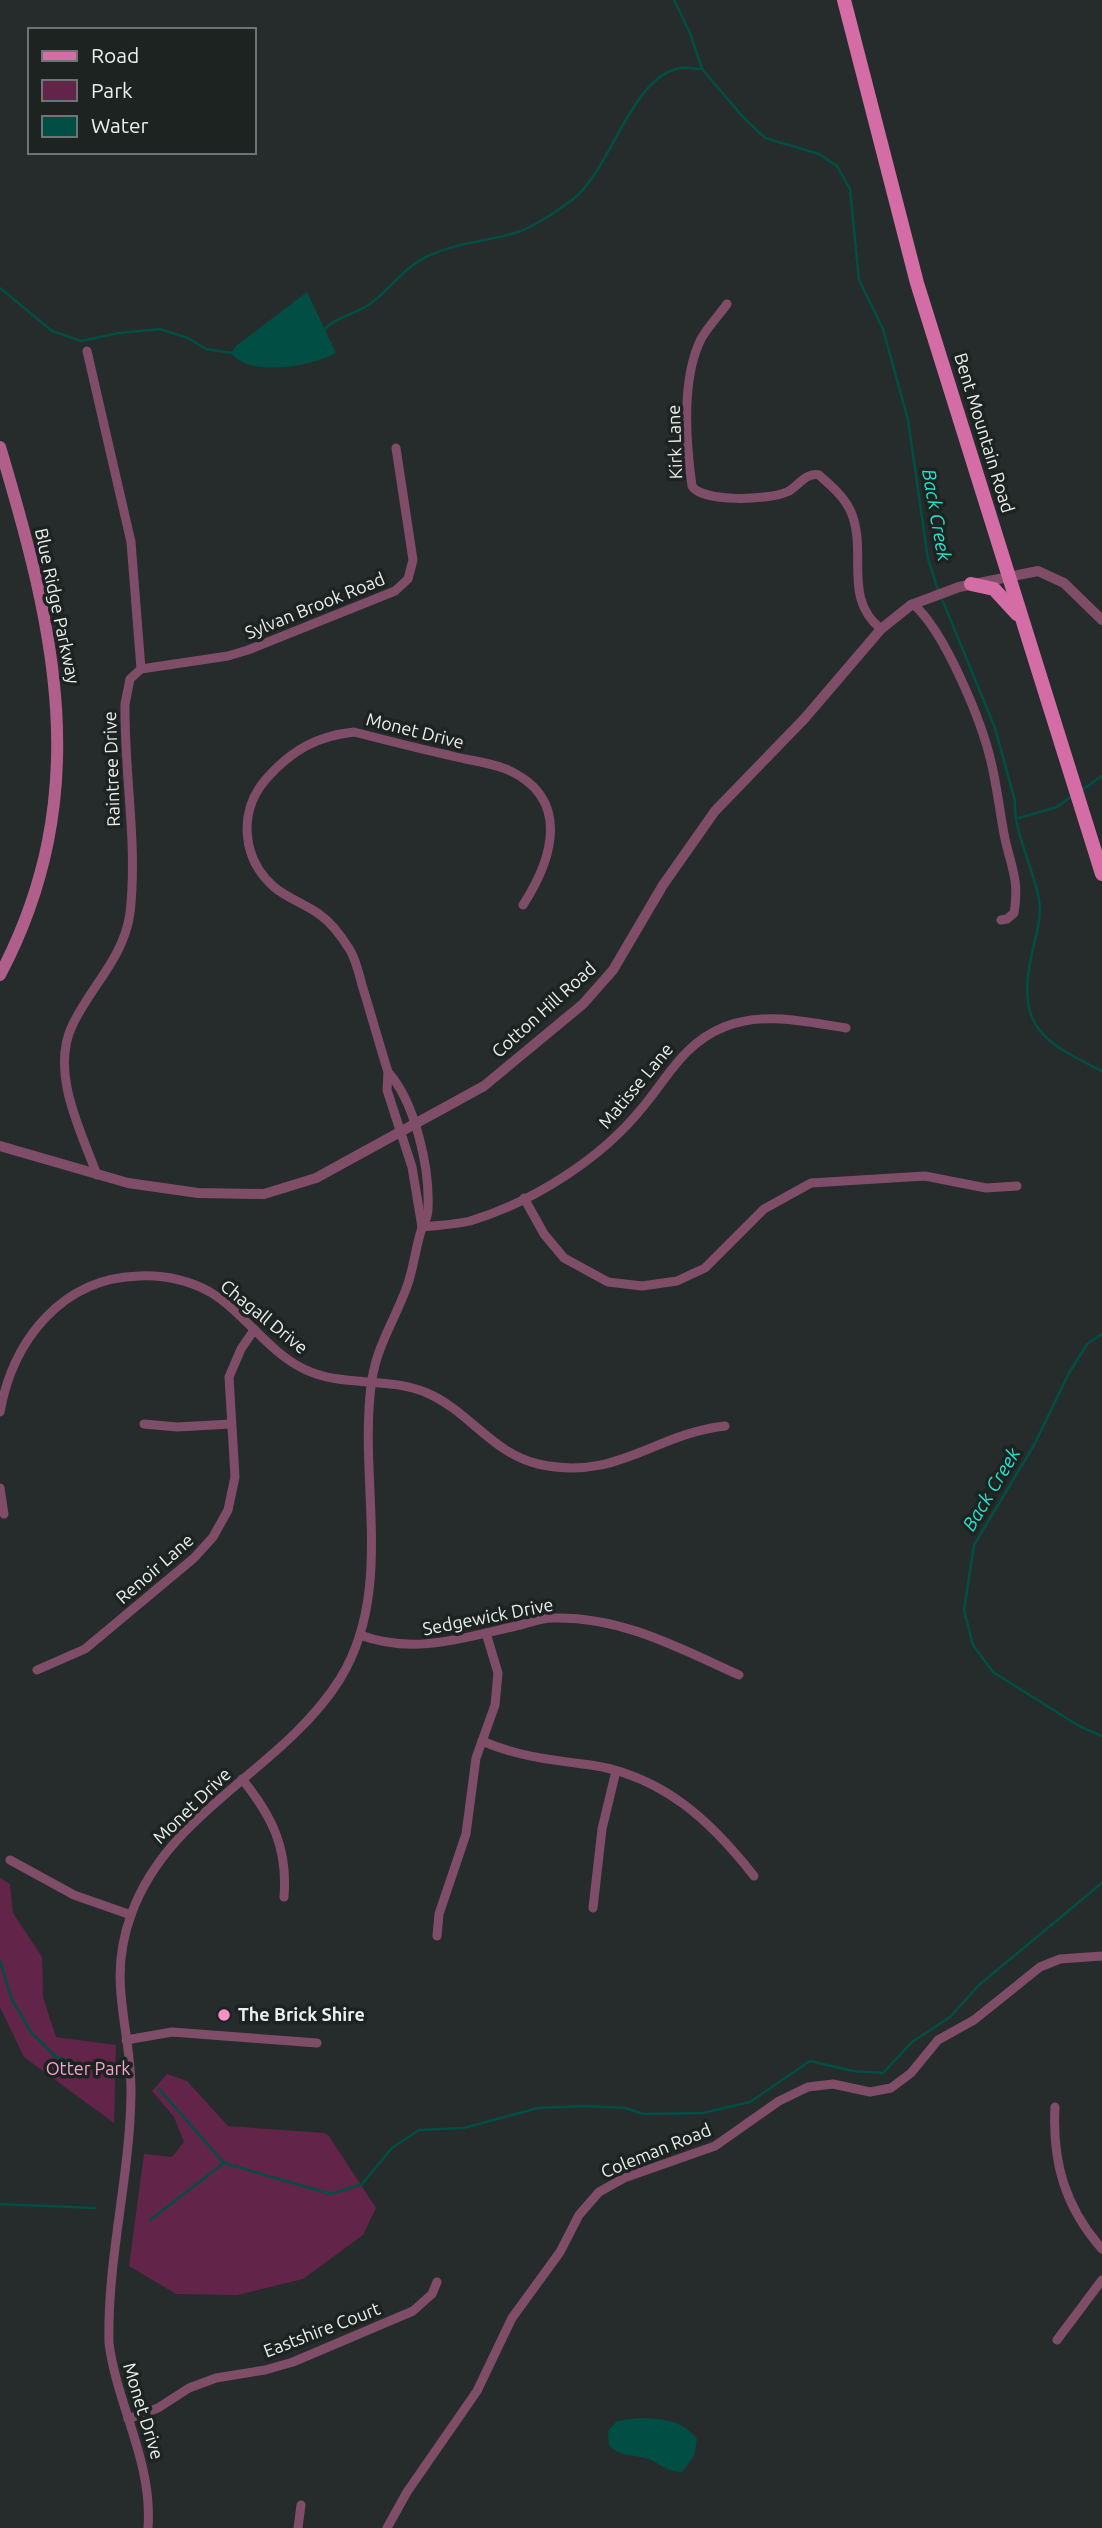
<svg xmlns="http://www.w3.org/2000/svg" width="1102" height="2528" font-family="Ubuntu,sans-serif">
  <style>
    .green { fill: #622448 }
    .water { fill: #014e45 }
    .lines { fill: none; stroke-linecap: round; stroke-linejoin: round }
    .stream { stroke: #014e45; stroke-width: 2.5 }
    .minor { stroke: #804d68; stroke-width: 9 }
    .tertiary { stroke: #804d68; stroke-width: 10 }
    .secondary { stroke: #b05f8b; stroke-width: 12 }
    .primary { stroke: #d46ca5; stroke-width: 14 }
    .poi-dot { fill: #f98fc8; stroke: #1d2321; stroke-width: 2.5 }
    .labels { text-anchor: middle; stroke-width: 7; stroke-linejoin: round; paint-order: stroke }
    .street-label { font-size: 18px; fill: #eaeeed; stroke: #1d2321 }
    .poi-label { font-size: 18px; font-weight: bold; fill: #eaeeed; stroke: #1d2321; text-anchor: start }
    .park-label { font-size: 18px; fill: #f7a2cf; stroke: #1d2321 }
    .water-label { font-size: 19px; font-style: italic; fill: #26e4ce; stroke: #1d2321 }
  </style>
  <rect width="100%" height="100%" fill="#262c2b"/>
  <g class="green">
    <path d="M0,1878l10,6 3,29 29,44 1,40 13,40 60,8 -2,78 -90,-66 -24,-50z"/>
    <path d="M167,2074l20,7 41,45 97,7 4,3 47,72 -13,27 -60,44 -66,16 -61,-1 -47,-28 15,-112 28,3 12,-15 -10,-25 -22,-26z"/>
  </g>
  <g class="water">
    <path d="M307,292l29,61c-23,13 -87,25 -105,0l5,-7z"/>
    <path d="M638,2418c23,1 44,1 59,21l-3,17 -12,16c-14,0 -19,-6 -31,-12 -16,-7 -29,-1 -42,-15l-1,-14 9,-10z"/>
  </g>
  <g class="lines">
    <g class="stream">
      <path d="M674,0l16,33 12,36 41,48 22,21 54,16 18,12 13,23 9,91 24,49 25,91 20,139 11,34"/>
      <path d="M0,288l52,43 29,10 38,-8 41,-4 28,9 18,11 26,4"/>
      <path d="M324,330c11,-13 32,-16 46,-26 20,-14 33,-36 56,-47 30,-15 61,-15 92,-25 18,-6 39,-21 54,-32 39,-29 59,-125 109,-132 7,-1 15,1 21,1"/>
      <path d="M942,599l53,129 20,73c-2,30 19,68 24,99 3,18 -3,35 -7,53 -16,72 8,88 70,118"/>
      <path d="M1082,790l20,-14"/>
      <path d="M1019,818l38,-11 16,-12"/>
      <path d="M1102,1334l-15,10 -18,29 -35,72 -60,100 -10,65 9,35 20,27 86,54 23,10"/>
      <path d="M0,1961l12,39 19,32 25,25 62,18"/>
      <path d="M159,2089l65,74"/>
      <path d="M0,2204l95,4"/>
      <path d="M150,2220l74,-57 107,31 31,-10 30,-36 27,-18 45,-2 74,-20 46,-2 41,2 19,6 59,-1 47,-11 60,-41 43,10 30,2 29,-31 38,-25 29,-32 123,-102"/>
    </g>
    <g class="minor">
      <path d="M727,304c-8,11 -19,23 -26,35 -20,40 -15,104 -9,147 11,17 77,14 95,6 11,-5 18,-20 32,-17 12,11 25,21 32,37 17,40 -9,86 30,117"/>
      <path d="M87,351l44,191 10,127 -11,10 -5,25c-1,69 13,140 5,209 -6,45 -40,74 -58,113 -22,47 9,105 25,149"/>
      <path d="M913,604c32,27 70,120 79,162 5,22 8,46 12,68 6,31 16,45 10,79l-7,6 -6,1"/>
      <path d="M141,669l87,-13 20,-6 147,-59 13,-12 5,-19 -17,-112"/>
      <path d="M524,1198l20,36 20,24 44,24 34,4 35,-5 28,-13 59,-59 47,-26 114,-7 61,12 31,-2"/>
      <path d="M422,1227l-10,-60 -25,-77 1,-18c-9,-29 -17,-58 -26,-87 -3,-11 -6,-25 -12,-35 -8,-13 -18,-27 -31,-36 -14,-10 -32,-16 -45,-27 -33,-29 -36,-77 -7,-109 25,-28 50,-42 87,-46 31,8 62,16 94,23 18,5 40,7 58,14 65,28 48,88 17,136"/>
      <path d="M422,1227c16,-2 32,-2 48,-6 63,-19 131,-62 172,-113 26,-31 42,-65 82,-81 40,-16 81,-5 122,1"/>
      <path d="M0,1412c13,-72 62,-134 139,-136 24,-1 49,4 71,16 35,21 57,59 94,77 38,19 84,7 123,24 42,18 65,60 111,71 79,18 115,-30 187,-38"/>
      <path d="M144,1424l33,3 54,-3"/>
      <path d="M0,1488l4,26"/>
      <path d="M360,1635c54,20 102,3 156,-9 12,-3 25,-8 37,-8 68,-2 126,30 186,57"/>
      <path d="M37,1670l48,-21 109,-91 19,-21 15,-27 7,-33 -6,-100 12,-28 13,-19"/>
      <path d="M482,1741c37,16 70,19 109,24 72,11 120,56 163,111"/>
      <path d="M242,1779c30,37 46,69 42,118"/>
      <path d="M10,1860l64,35 57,20"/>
      <path d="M593,1908l9,-79 14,-58"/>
      <path d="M437,1936l2,-22 27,-80 10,-76 19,-53 3,-32 -12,-40"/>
      <path d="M126,2040l46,-8 145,11"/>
      <path d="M1055,2107c-3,55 10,100 47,142"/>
      <path d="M1057,2340l45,-60"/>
      <path d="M128,2419l30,-11 31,-20 27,-10 49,-8 28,-8 120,-51 19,-17 5,-12"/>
      <path d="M148,2528c5,-66 -31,-122 -39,-185 -2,-84 21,-166 22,-249 1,-66 -25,-110 0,-179 37,-105 152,-145 209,-236 56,-91 17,-201 32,-300 5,-33 23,-60 34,-90 8,-20 9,-41 16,-61 3,-7 6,-11 6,-19 2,-41 -13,-107 -40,-137"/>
      <path d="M298,2528l3,-23"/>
      <path d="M387,2528l20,-36 70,-101 35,-73 48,-66 19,-37 20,-23 25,-14 91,-32 64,-45 29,-14 25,-3 37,8 21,-4 20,-15 27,-33 36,-20 66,-53 20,-8 42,-3"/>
    </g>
    <path class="tertiary" d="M0,1146l128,37 70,10 66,1 52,-16 168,-92 99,-82 30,-34 50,-85 52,-74 90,-93 76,-89 30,-24 48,-18 79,-16 26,12 38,37"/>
    <path class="secondary" d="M0,447c55,184 95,347 0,528"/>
    <g class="primary">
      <path d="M844,0l73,283 185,591"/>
      <path d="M971,584l23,5 23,25"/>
    </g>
  </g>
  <circle class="poi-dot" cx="224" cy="2015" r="7"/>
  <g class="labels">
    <g class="street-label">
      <text transform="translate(984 433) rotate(73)" y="6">Bent Mountain Road</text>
      <text transform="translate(675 442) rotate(-92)" y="6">Kirk Lane</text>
      <text transform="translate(57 606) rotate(78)" y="6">Blue Ridge Parkway</text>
      <text transform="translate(315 606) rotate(-22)" y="6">Sylvan Brook Road</text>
      <text transform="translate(415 731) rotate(14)" y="6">Monet Drive</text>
      <text transform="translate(112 769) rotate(-92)" y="6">Raintree Drive</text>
      <text transform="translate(544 1010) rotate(-42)" y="6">Cotton Hill Road</text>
      <text transform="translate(636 1086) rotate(-50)" y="6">Matisse Lane</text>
      <text transform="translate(264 1317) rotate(39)" y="6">Chagall Drive</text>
      <text transform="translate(155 1569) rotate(-41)" y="6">Renoir Lane</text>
      <text transform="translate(488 1617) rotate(-11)" y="6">Sedgewick Drive</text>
      <text transform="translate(192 1806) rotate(-44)" y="6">Monet Drive</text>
      <text transform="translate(656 2151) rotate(-22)" y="6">Coleman Road</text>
      <text transform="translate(322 2330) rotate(-21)" y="6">Eastshire Court</text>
      <text transform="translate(143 2411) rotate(73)" y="6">Monet Drive</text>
    </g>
    <g class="poi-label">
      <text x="238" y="2021">The Brick Shire</text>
    </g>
    <g class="park-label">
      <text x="88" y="2075">Otter Park</text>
    </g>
    <g class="water-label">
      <text transform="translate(937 515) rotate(80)" y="7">Back Creek</text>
      <text transform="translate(991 1489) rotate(-59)" y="7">Back Creek</text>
    </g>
  </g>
  <rect x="28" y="28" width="228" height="126" fill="#1d2321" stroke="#6f7473" stroke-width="2"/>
  <rect x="42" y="51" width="35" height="10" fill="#d46ca5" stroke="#6f7473" stroke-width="2"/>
  <text x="91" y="63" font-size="21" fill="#eaeeed">Road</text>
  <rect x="42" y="80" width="35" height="21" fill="#622448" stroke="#6f7473" stroke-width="2"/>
  <text x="91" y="98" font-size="21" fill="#eaeeed">Park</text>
  <rect x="42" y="116" width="35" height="21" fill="#014e45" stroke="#6f7473" stroke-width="2"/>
  <text x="91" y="133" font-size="21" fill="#eaeeed">Water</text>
</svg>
